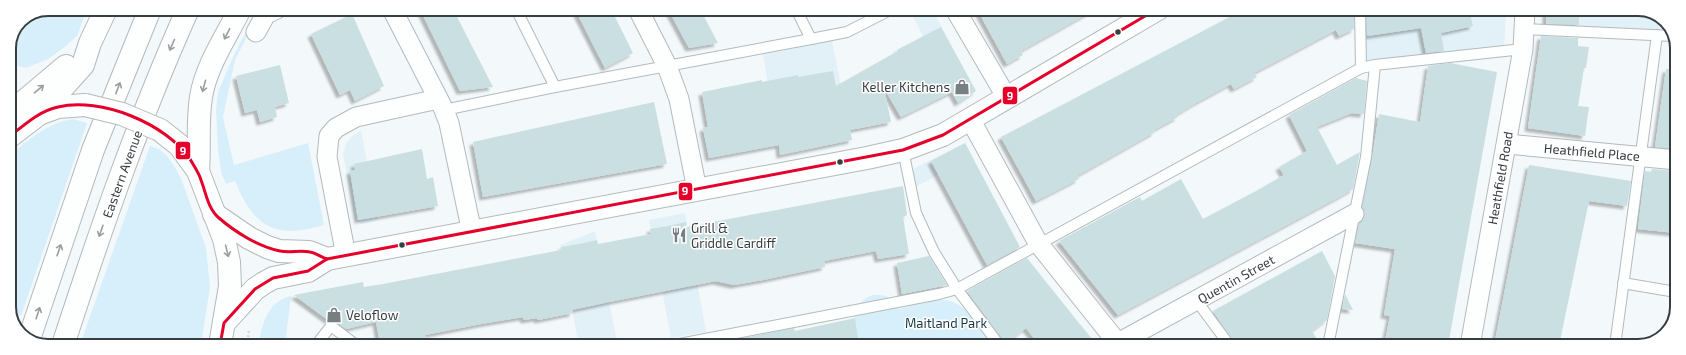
<svg xmlns="http://www.w3.org/2000/svg" width="1686" height="355" font-family="'Exo 2',sans-serif">
  <style>
    .built { fill: #e2f1f8 }
    .green { fill: #d7effb }
    .building { fill: #cadfe1; filter: url(#shadow) }
    .lines { fill: none; stroke-linecap: round; stroke-linejoin: round }
    .lane-casing { stroke: #b4babc; stroke-width: 12 }
    .street-casing { stroke: #b4babc; stroke-width: 21 }
    .primary-casing { stroke: #b4babc; stroke-width: 24 }
    .highway-casing { stroke: #b4babc; stroke-width: 24 }
    .path { stroke: #d7d8d9; stroke-width: 2.5; stroke-dasharray: 2 2; stroke-linecap: butt }
    .lane { stroke: #fdfefe; stroke-width: 10 }
    .street { stroke: #fdfefe; stroke-width: 19 }
    .primary { stroke: #fdfefe; stroke-width: 22 }
    .highway { stroke: #fdfefe; stroke-width: 22 }
    .highway-bridge-casing { stroke: #b4babc; stroke-width: 24; stroke-linecap: butt }
    .highway-bridge { stroke: #fdfefe; stroke-width: 22 }
    .bus-1-casing { stroke: #fff; stroke-width: 6 }
    .bus-1 { stroke: #e4002b; stroke-width: 3 }
    .oneway { stroke: #9a9ea0 }
    .bus-dot { fill: #363e42; stroke: #fff; stroke-width: 1.5 }
    .labels { text-anchor: middle; stroke-width: 3; stroke-linejoin: round; paint-order: stroke }
    .poi-label { font-size: 13px; fill: #363e42; stroke: #fff; text-anchor: start }
    .street-label { font-size: 13px; fill: #363e42; stroke: #fff }
    .park-label { font-size: 13px; fill: #143846; stroke: #fff }
    .rim { fill: none; stroke: #363e42; stroke-width: 2 }
    .line-badge { stroke: #fff; stroke-width: 1.5 }
    .badge-label { font-size: 11px; text-anchor: middle; font-weight: bold; fill: #fff }
  </style>
  <defs>
    <filter id="shadow"><feDropShadow dx="-3.5" dy="3.5" stdDeviation="1" flood-color="#0004"/></filter>
  </defs>
  <rect width="100%" height="100%" fill="#f3f8fa"/>
  <g class="built">
    <path d="M909,9h23l44,82 -18,12z"/>
    <path d="M1366,10h140l-2,37 -138,15z"/>
    <path d="M1546,10h99l21,11 5,11 -125,-7z"/>
    <path d="M832,41l20,99 -72,15 -17,-101z"/>
    <path d="M361,130l17,90 -16,4 -7,-4 -12,-67 3,-9 7,-9z"/>
    <path d="M965,143l7,13 -56,31 -3,-18z"/>
    <path d="M685,213l21,119 -35,6 -22,-118z"/>
    <path d="M595,231l23,115h-39l-19,-101z"/>
  </g>
  <g class="green">
    <path d="M48,9h39l-10,27 -11,10 -18,13 -22,9 -17,-4v-16l12,-28z"/>
    <path d="M258,9h3l-26,51 -12,57 11,48 74,-22 16,82c-50,15 -70,2 -89,-44l-9,3 -5,-12 -3,-22 -2,-40 2,-18 16,-37z"/>
    <path d="M73,119l14,4 -66,193 -12,-9v-151c20,-16 38,-33 64,-37z"/>
    <path d="M150,146l9,3 8,7 8,11 7,14 24,67 4,39 -9,58h-121z"/>
    <path d="M873,295c11,0 18,1 25,9v5c14,-3 28,-8 42,-9 25,-2 41,29 54,46h-137c-4,-19 -7,-44 16,-51z"/>
    <path d="M291,296l-6,49h-27c5,-22 9,-43 33,-49z"/>
  </g>
  <g class="building">
    <path d="M420,9h33l40,78 -33,4z"/>
    <path d="M575,9h36l22,44 -28,15z"/>
    <path d="M668,9h32l18,34 -29,5z"/>
    <path d="M977,9h119l-75,42 2,4 -16,9z"/>
    <path d="M1251,10h103v19l-15,7 -3,-6 -82,43 3,4 -23,12 -3,-5 -35,19 -20,12 2,2 -24,13 1,2 -78,44 2,3 -43,22 -35,-64 240,-126 2,3z"/>
    <path d="M1366,10h103l4,16 -32,7 3,18 -18,2 -5,-25 -54,8z"/>
    <path d="M1546,10h33v15l-33,-1z"/>
    <path d="M352,14l32,72 -29,15 -5,-11 -10,5 -29,-61z"/>
    <path d="M941,27l35,64 -18,12 -6,-11 -51,25 -17,-29 7,34 -41,8 2,10 -72,15 -1,-10 -70,13 -6,-30 5,-1 -6,-35 60,-12v2l36,-7v2l35,-6 3,15 62,-35 -1,-1z"/>
    <path d="M1541,36l37,2v8l11,1 -3,21h-2l-6,38 11,1 -4,29 -57,-8z"/>
    <path d="M1450,63l47,9 -49,274h-64l6,-30 -6,-1 11,-66 -40,-6 4,-19 6,-9 -3,-8 10,-49 7,-44 41,8 8,-56z"/>
    <path d="M280,65l9,38 -14,4 2,10 -17,5 -3,-12 -12,3 -9,-37z"/>
    <path d="M1666,69l11,1v79l-22,-2z"/>
    <path d="M1356,78l11,3 -3,33 -12,-1 -35,14 20,38 23,-13 -7,37 -12,7 -223,119 -59,-74 81,-44 2,4 39,-22 22,40 55,-29 26,-15 -5,-8 28,-16 -18,-36z"/>
    <path d="M654,102l13,62 -184,33 -10,-55z"/>
    <path d="M965,143l55,104 -33,18 -56,-104z"/>
    <path d="M422,149l5,30 6,-2 5,29 -80,14 -8,-49 5,-1 -1,-6z"/>
    <path d="M1529,165l102,16 -4,25 -38,-5 -30,145h-65z"/>
    <path d="M1652,169l24,2v62l-38,-4 7,-58 6,1z"/>
    <path d="M903,186l4,29 -4,2 6,37 -31,5 -2,-8 -52,10 1,6 -62,13 -29,5 -18,-4 -107,21 -37,8 1,3 -35,7 -1,-2 -13,2 -1,-3 -42,7 -56,11 2,10h-40v-3l-7,1 -4,-21 -30,7 -11,-8 -7,-1 -34,-25 69,-13 1,5 19,-3 178,-34v-3l18,-3 18,-4 1,4 53,-10 -1,-5 18,-3 18,-4 1,5z"/>
    <path d="M1322,251l13,25 -8,44 -15,11 9,15h-85l-23,-35z"/>
    <path d="M929,256l18,29 -45,9 -5,-31z"/>
    <path d="M1027,258l52,65 19,23h-58l-14,-18 -20,16 -39,-53z"/>
    <path d="M1345,294l8,16 -11,-1z"/>
    <path d="M855,318l3,20 -37,8h-83v-7l56,-11 1,3z"/>
  </g>
  <g class="lines">
    <defs>
      <g id="lane">
        <path d="M516,9l39,78 256,-48 -15,-30"/>
        <path d="M1360,10l1,58"/>
        <path d="M1524,29l149,7"/>
        <path d="M811,39l36,-7 45,-23"/>
        <path d="M444,110l111,-23"/>
        <path d="M903,150l13,63 18,39 23,37 43,57"/>
        <path d="M1623,283l53,9"/>
        <path d="M1196,300l34,46"/>
        <path d="M316,345l15,-19 25,19"/>
        <path d="M669,346l270,-52 18,-5 404,-221 14,-3"/>
        <path d="M1328,346l38,-189 9,-92 148,-16"/>
        <path d="M1615,346l42,-311"/>
      </g>
      <g id="street">
        <path d="M392,9l52,101 5,13 23,110"/>
        <path d="M638,9l29,57 12,33 18,91"/>
        <path d="M955,9l52,89"/>
        <path d="M256,32l10,-18 11,-5"/>
        <path d="M970,119l68,124 82,103"/>
        <path d="M1507,144l170,16"/>
        <path d="M346,256l-19,-99 2,-21 7,-8 20,-11 82,-18"/>
        <path d="M1118,343l236,-129"/>
        <path d="M1470,346l53,-297 2,-39"/>
      </g>
      <g id="primary">
        <path d="M214,214l35,24 18,9 12,4 30,1 18,7"/>
        <path d="M224,323l31,-34 9,-6 9,-5 35,-7 19,-12 540,-101 36,-8 40,-15 215,-126"/>
      </g>
      <g id="highway">
        <path d="M9,114l57,-48"/>
        <path d="M39,114l44,-49 7,-22 16,-34"/>
        <path d="M160,130l19,15 19,26 26,68 5,23 1,24 -10,59"/>
        <path d="M9,137l30,-23 19,-7 27,-2"/>
        <path d="M198,171c2,-24 -1,-50 3,-74 5,-31 25,-60 39,-88"/>
        <path d="M29,339l64,-189 57,-141"/>
        <path d="M63,345c37,-114 76,-227 125,-336"/>
      </g>
    </defs>
    <use href="#lane" class="lane-casing"/>
    <use href="#street" class="street-casing"/>
    <use href="#primary" class="primary-casing"/>
    <use href="#highway" class="highway-casing"/>
    <path class="path" d="M247,345l2,-15"/>
    <use href="#lane" class="lane"/>
    <use href="#street" class="street"/>
    <use href="#primary" class="primary"/>
    <use href="#highway" class="highway"/>
    <defs>
      <path id="highway-bridge" d="M85,105l37,9 38,16"/>
    </defs>
    <use href="#highway-bridge" class="highway-bridge-casing"/>
    <use href="#highway-bridge" class="highway-bridge"/>
    <defs>
      <g id="bus-1">
        <path d="M9,137c15,-12 30,-26 49,-30 43,-10 107,16 132,52 4,7 9,14 11,21 5,13 7,29 18,38 16,14 40,29 61,33 10,2 20,-1 30,1 6,1 11,5 17,7"/>
        <path d="M220,345l4,-22 31,-34 18,-11 35,-7 19,-12 576,-109 40,-15 214,-126"/>
      </g>
    </defs>
    <use href="#bus-1" class="bus-1-casing"/>
    <use href="#bus-1" class="bus-1"/>
  </g>
  <defs><path id="oneway-shaft" d="M-6 0H5M1.5-3L5.5 0L1.5 3" fill="none" stroke-width="1.6" stroke-linecap="round" stroke-linejoin="round"/></defs>
  <g class="oneway">
    <use href="#oneway-shaft" transform="translate(227 34) rotate(117)"/>
    <use href="#oneway-shaft" transform="translate(172 45) rotate(114)"/>
    <use href="#oneway-shaft" transform="translate(204 86) rotate(105)"/>
    <use href="#oneway-shaft" transform="translate(118 88) rotate(-69)"/>
    <use href="#oneway-shaft" transform="translate(39 89) rotate(-40)"/>
    <use href="#oneway-shaft" transform="translate(101 231) rotate(109)"/>
    <use href="#oneway-shaft" transform="translate(59 250) rotate(-71)"/>
    <use href="#oneway-shaft" transform="translate(227 251) rotate(76)"/>
    <use href="#oneway-shaft" transform="translate(38 313) rotate(-72)"/>
  </g>
  <defs>
    <symbol id="shop-bare" viewBox="-9 -9 18 18"><path d="M-5-2.5h2.3a2.7 3.5 0 0 1 5.4 0H5L5.5 6h-11ZM-1.5-2.5h3a1.5 2.3 0 0 0-3 0Z" fill="#787f82" stroke="#fff" stroke-width="2.5" paint-order="stroke"/></symbol>
    <symbol id="restaurant-bare" viewBox="-9 -9 18 18"><path d="M-5-6h1v4h1v-4h1v4h1v-4h1v5L-1.5 .5V6h-2V.5L-5-1ZM5-6V6H3V1.5H1.5Q1.5-4 5-6Z" fill="#787f82" stroke="#fff" stroke-width="2.5" paint-order="stroke"/></symbol>
  </defs>
  <g fill-rule="evenodd">
    <use href="#shop-bare" x="951" y="76" width="22" height="22"/>
    <use href="#restaurant-bare" x="668" y="224" width="22" height="22"/>
    <use href="#shop-bare" x="323" y="304" width="22" height="22"/>
  </g>
  <g class="bus-dot">
    <circle cx="1118" cy="32" r="3.5"/>
    <circle cx="840" cy="162" r="3.5"/>
    <circle cx="402" cy="245" r="3.5"/>
  </g>
  <g class="labels">
    <g class="poi-label">
      <text x="950" y="92" text-anchor="end">Keller Kitchens</text>
      <text x="691" y="233">Grill &amp;<tspan x="691" dy="15">Griddle Cardiff</tspan></text>
      <text x="346" y="320">Veloflow</text>
    </g>
    <g class="street-label">
      <text transform="translate(1592 152) rotate(5)" y="5">Heathfield Place</text>
      <text transform="translate(122 174) rotate(-70)" y="5">Eastern Avenue</text>
      <text transform="translate(1500 178) rotate(-80)" y="5">Heathfield Road</text>
      <text transform="translate(1236 279) rotate(-29)" y="5">Quentin Street</text>
    </g>
    <g class="park-label">
      <text x="946" y="328">Maitland Park</text>
    </g>
  </g>
  <path d="M0 0H1686V355H0ZM48 16H1638A32 32 0 0 1 1670 48V307A32 32 0 0 1 1638 339H48A32 32 0 0 1 16 307V48A32 32 0 0 1 48 16Z" fill="#fff" fill-rule="evenodd"/>
  <path class="rim" d="M48 16H1638A32 32 0 0 1 1670 48V307A32 32 0 0 1 1638 339H48A32 32 0 0 1 16 307V48A32 32 0 0 1 48 16Z"/>
  <g class="line-badge">
    <rect x="1002" y="86" width="16" height="19" rx="4" fill="#e4002b"/>
    <rect x="175" y="141" width="16" height="19" rx="4" fill="#e4002b"/>
    <rect x="678" y="182" width="15" height="19" rx="4" fill="#e4002b"/>
  </g>
  <g class="badge-label">
    <text x="1010" y="100">9</text>
    <text x="183" y="155">9</text>
    <text x="685" y="195">9</text>
  </g>
</svg>
